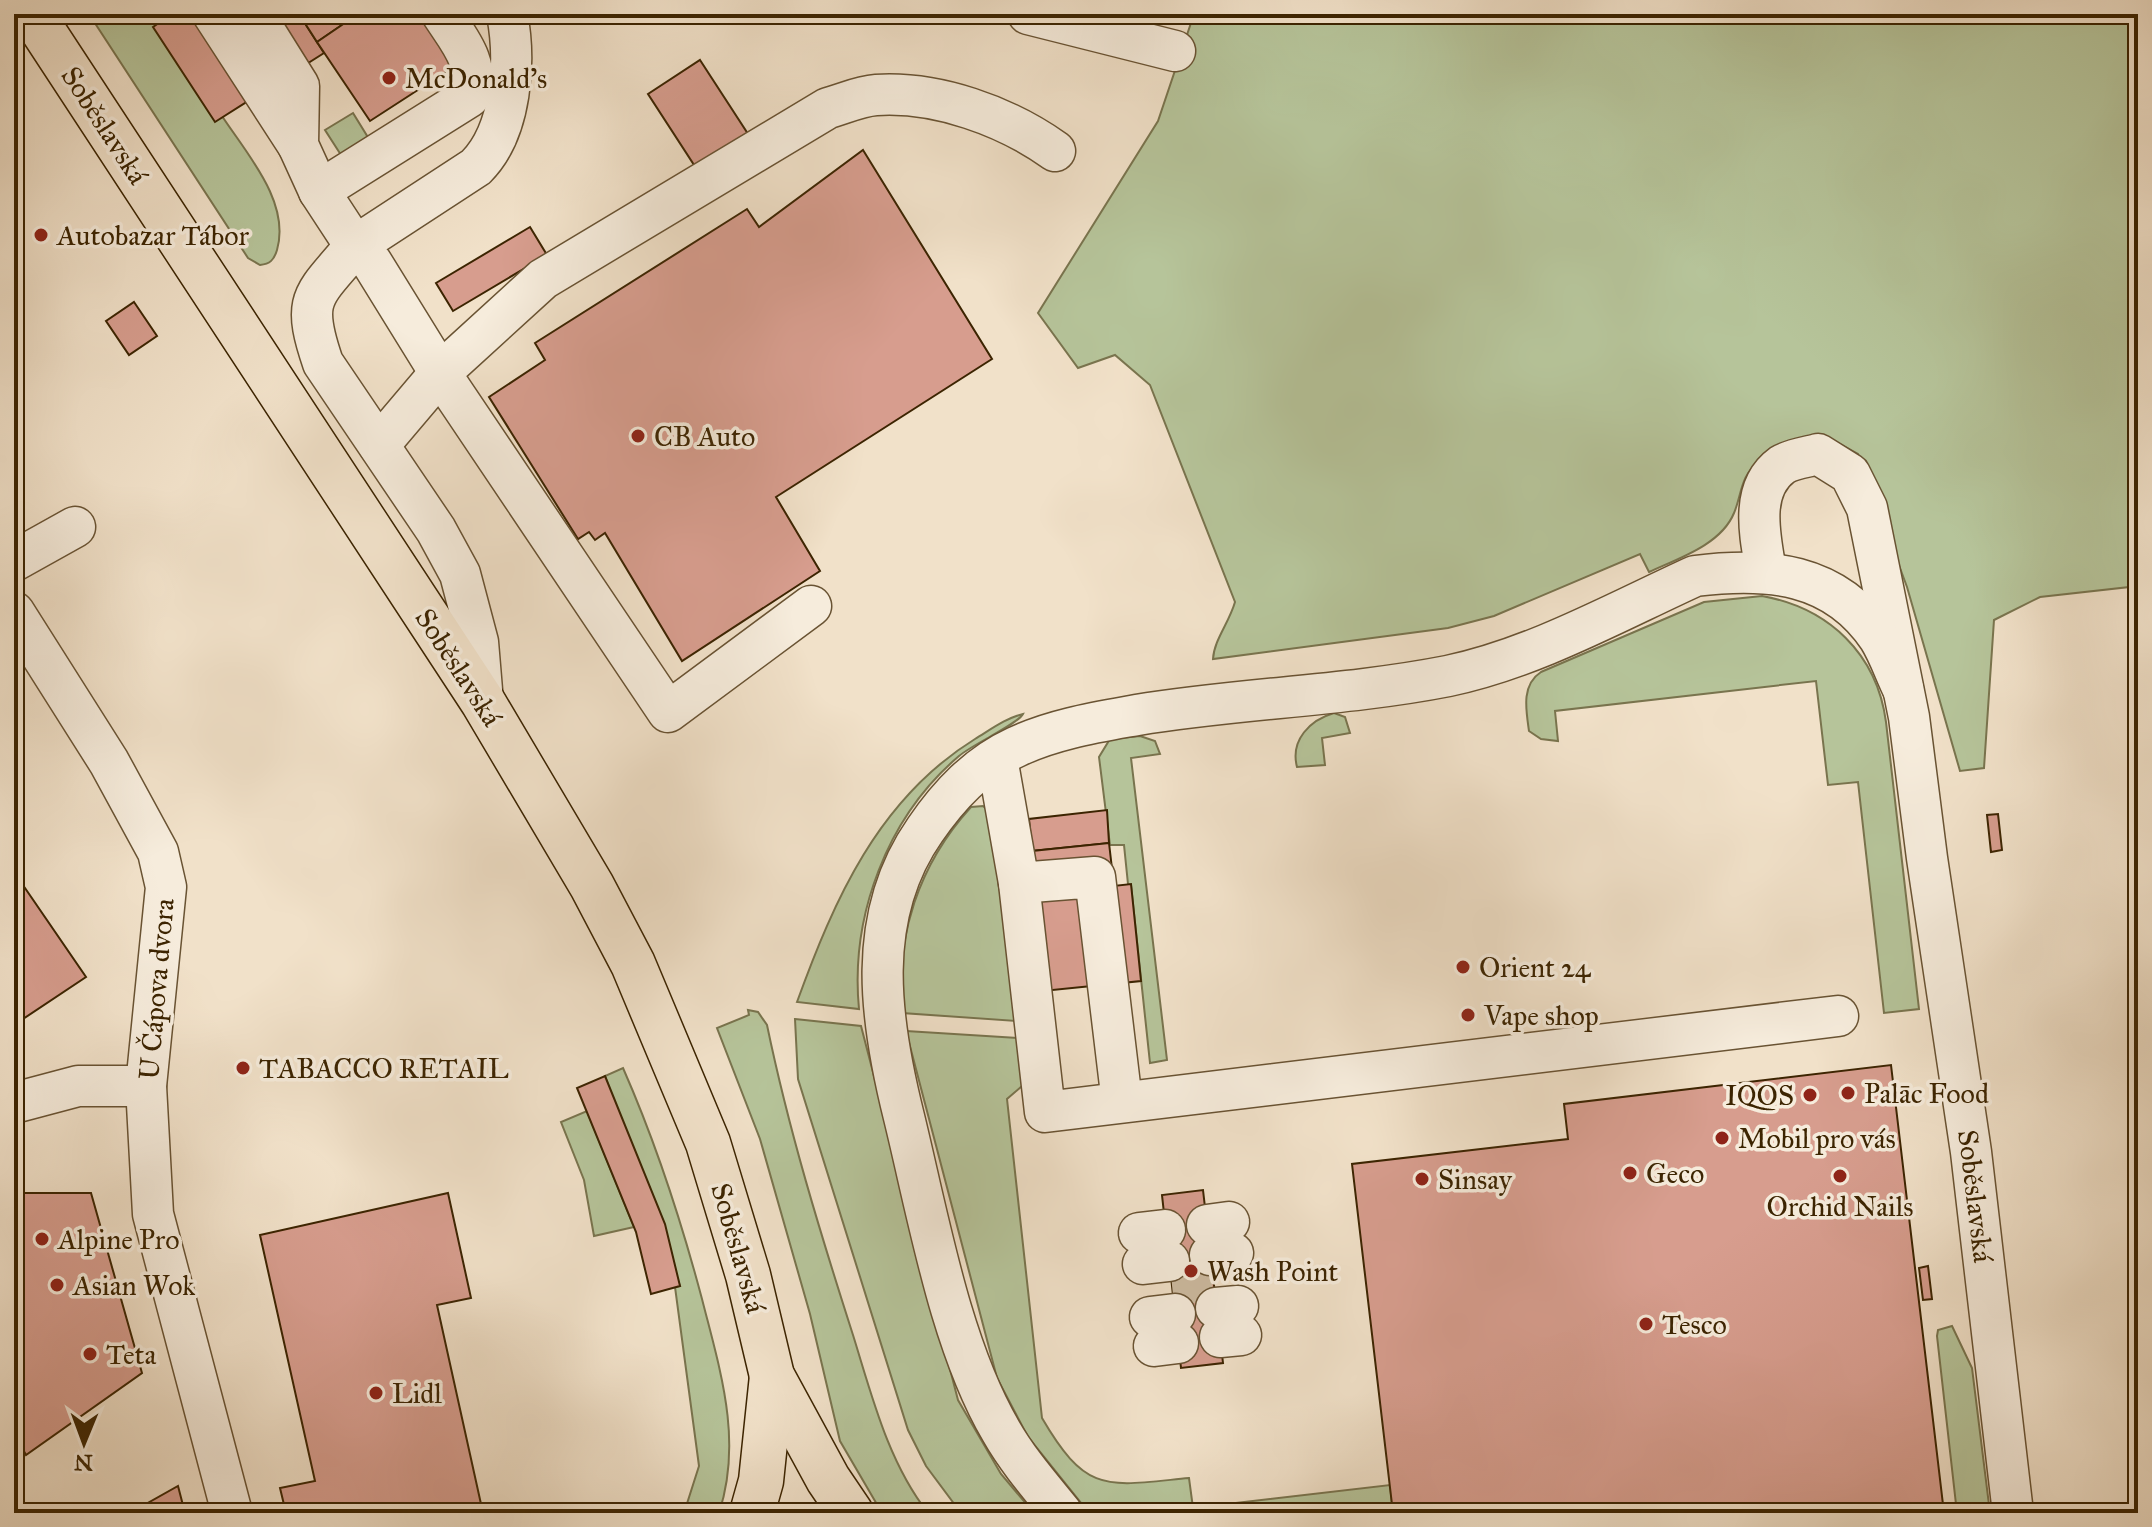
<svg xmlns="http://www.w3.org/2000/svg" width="2152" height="1527" font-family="'IM FELL Great Primer',serif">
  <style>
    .green { fill: #b6c49a; stroke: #79744e; stroke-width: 2 }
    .building { fill: #d79d8e; stroke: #3c2401; stroke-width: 2 }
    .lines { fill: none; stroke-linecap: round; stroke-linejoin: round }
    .minor-tunnel { stroke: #cdbba1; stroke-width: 40; stroke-dasharray: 40 20; stroke-linecap: butt }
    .minor-casing { stroke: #695333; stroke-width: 43 }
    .major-casing { stroke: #3c2401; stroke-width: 47 }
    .minor { stroke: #f6ecdc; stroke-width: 40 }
    .major { stroke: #f1e1c9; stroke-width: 44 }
    .poi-dot { fill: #8f2418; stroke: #f6ecdc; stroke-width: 3 }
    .labels { text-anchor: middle; stroke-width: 7; stroke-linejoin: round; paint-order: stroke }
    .poi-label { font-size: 28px; fill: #3c2401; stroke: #f6ecdc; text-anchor: start }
    .street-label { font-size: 28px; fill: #3c2401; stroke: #f6ecdc }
  </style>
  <rect width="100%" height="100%" fill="#f1e1c9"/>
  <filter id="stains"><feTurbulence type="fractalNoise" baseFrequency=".0025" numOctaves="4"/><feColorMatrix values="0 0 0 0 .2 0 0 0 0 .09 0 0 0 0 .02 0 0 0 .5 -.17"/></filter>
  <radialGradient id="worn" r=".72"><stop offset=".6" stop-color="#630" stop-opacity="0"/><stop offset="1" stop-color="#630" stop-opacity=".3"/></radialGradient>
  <g class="green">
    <path d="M89,14h68l-5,4 62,98 6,-3c25,39 71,88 57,137 -3,10 -7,14 -17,15l-12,-7z"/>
    <path d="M1194,14h944v572l-98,11 -46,23 -10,148 -24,3 -53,-184 -49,-133 -29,-16c-22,7 -52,13 -71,25 -17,11 -17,34 -24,50 -13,32 -57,46 -85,59l-9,-18 -146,62 -46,12 -235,31c1,-19 16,-36 22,-57l-85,-217 -35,-30 -37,13 -40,-55 120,-192z"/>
    <path d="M353,113l16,26 -28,16 -16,-25z"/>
    <path d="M1762,596c67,12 115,58 124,126l33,287 -35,4 -26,-231 -30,3 -12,-104 -261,30 3,30 -17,-2 -12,-8c-3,-21 -8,-46 12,-59l163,-70z"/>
    <path d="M1334,713l11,4 5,16 -28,5 3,27 -28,2c-7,-27 13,-47 37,-54z"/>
    <path d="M1023,714c-5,10 -50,30 -64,42 -72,61 -109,160 -100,253l-62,-7c37,-102 81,-203 178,-263 15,-9 31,-21 48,-25z"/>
    <path d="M1140,736l15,5 5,13 -29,4 36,302 -17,3 -19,-178 -3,-1 -4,-39h-14l-11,-88 11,-18z"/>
    <path d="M983,806l7,6 26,209 -114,-8c-7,-77 17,-149 69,-206z"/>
    <path d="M748,1010l10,2 9,13c22,106 53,207 86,310 19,61 35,127 75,178h-46l-42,-72 -30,-127 -50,-175 -43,-111 32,-13z"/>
    <path d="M795,1019l66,7 97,374 43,74 33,39h-73l-35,-47 -18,-36 -110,-351z"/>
    <path d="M906,1031l112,7 4,48 -15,13 35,319c45,77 64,68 147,60l4,30 197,-23 3,28h-304l-61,-76 -31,-59z"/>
    <path d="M623,1068c33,75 58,152 79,231 18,71 41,141 17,214h-35l15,-47 -24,-179 5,-1 -75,-210z"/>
    <path d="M587,1111l47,116 -40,9 -10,-56 -23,-58z"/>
    <path d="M1952,1326l20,42 18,145h-33l-20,-177 1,-6z"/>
  </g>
  <g class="building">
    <path d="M172,14h127l25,39 -109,69 -62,-95z"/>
    <path d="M299,14h59l-41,28z"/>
    <path d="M358,14h67l33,50 -88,57 -53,-79z"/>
    <path d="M700,60l50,77 -52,34 -50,-77z"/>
    <path d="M863,150l129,209 -216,138 44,74 -138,90 -77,-128 -10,7 -6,-8 -11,7 -89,-142 56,-37 -10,-17 212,-134 12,18z"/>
    <path d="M530,227l17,28 -94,56 -17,-28z"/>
    <path d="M134,302l23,34 -28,19 -23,-34z"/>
    <path d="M1107,810l2,33 -77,8 -3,-32z"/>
    <path d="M1998,814l4,36 -11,2 -4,-37z"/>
    <path d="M1109,843l5,43 17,-2 10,97 -108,11 -1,-141z"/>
    <path d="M14,872l72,105 -72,48z"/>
    <path d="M1891,1065l53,448h-551l-41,-349 216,-25 -4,-35z"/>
    <path d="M605,1076l60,148 15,62 -29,8 -15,-62 -59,-144z"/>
    <path d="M1203,1190l20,173 -42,5 -19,-173z"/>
    <path d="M14,1193h77l51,180 -116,82 -12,-22z"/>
    <path d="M448,1193l23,105 -34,7 46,208h-197l-6,-25 35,-7 -55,-246z"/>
    <path d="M1928,1266l4,33 -9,1 -4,-32z"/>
    <path d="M178,1486l7,27h-55z"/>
  </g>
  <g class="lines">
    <path class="minor-tunnel" d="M1172,1285l41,-4"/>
    <defs>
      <g id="minor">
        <path d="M213,14l85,131"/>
        <path d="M254,14l45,72 -1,59 21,46 36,55c-41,50 -55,50 -32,117l113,167 24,44 18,68 5,60"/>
        <path d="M507,14c9,47 5,117 -31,153l-121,79 17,17 68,110 228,339 143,-106"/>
        <path d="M1028,14l147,37"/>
        <path d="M319,191l150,-94c13,-32 -11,-58 -27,-83"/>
        <path d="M379,445l61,-72 103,-94 285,-171c15,-4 32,-12 48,-13 61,-4 130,21 179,56"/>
        <path d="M14,561l61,-34"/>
        <path d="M1766,571c-6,-35 -17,-82 16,-106 9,-6 26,-8 36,-11l32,20 17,34 42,209 18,141 44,294 42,361"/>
        <path d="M14,612l95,150 49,90 8,35 -20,199 7,128 79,299"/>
        <path d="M997,758l22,125 76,-6 27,225"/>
        <path d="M1019,883l26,229 793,-96"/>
        <path d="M14,1103l64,-17h68"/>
        <path d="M1207,1225l22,-3"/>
        <path d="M1139,1233l26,-3"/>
        <path d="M1210,1255l23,-2"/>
        <path d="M1143,1264l26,-3"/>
        <path d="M1216,1308l22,-2"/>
        <path d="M1150,1317l25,-3"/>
        <path d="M1220,1337l21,-2"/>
        <path d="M1154,1346l24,-3"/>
        <path d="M1062,1513c-21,-26 -44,-52 -61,-82 -51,-87 -73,-216 -97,-314 -24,-96 -40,-200 21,-287 24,-35 52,-65 91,-83 37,-18 82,-25 121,-32 103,-17 209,-19 311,-39 86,-18 168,-64 247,-100 72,-9 140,-4 184,62 10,16 16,35 24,51"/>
      </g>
      <g id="major">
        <path d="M32,14l451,688 109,184 41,78 75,179 40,132 24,101 56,103 23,34"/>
        <path d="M752,1513l9,-32 11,-105"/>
      </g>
    </defs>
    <use href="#minor" class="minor-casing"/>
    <use href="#major" class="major-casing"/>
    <use href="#minor" class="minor"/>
    <use href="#major" class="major"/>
  </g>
  <g class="poi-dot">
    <circle cx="389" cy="78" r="8"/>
    <circle cx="41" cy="235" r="8"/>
    <circle cx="638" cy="436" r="8"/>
    <circle cx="1463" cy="967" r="8"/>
    <circle cx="1468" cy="1015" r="8"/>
    <circle cx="243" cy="1068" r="8"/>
    <circle cx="1848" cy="1093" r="8"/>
    <circle cx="1810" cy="1095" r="8"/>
    <circle cx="1722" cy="1138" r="8"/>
    <circle cx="1630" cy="1173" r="8"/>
    <circle cx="1840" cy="1176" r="8"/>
    <circle cx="1422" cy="1179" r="8"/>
    <circle cx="42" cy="1239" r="8"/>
    <circle cx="1191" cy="1271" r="8"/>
    <circle cx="57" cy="1285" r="8"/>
    <circle cx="1646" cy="1324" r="8"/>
    <circle cx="90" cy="1354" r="8"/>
    <circle cx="376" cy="1393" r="8"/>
  </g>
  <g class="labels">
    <g class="poi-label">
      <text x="405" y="88">McDonald's</text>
      <text x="57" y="245">Autobazar Tábor</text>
      <text x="654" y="446">CB Auto</text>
      <text x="1479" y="977">Orient 24</text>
      <text x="1484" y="1025">Vape shop</text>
      <text x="259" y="1078">TABACCO RETAIL</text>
      <text x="1864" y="1103">Palāc Food</text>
      <text x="1794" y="1105" text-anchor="end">IQOS</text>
      <text x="1738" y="1148">Mobil pro vás</text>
      <text x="1646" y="1183">Geco</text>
      <text x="1438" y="1189">Sinsay</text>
      <text x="1840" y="1216" text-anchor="middle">Orchid Nails</text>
      <text x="58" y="1249">Alpine Pro</text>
      <text x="1207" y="1281">Wash Point</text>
      <text x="73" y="1295">Asian Wok</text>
      <text x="1662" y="1334">Tesco</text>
      <text x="106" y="1364">Teta</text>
      <text x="392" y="1403">Lidl</text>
    </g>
    <g class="street-label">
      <text transform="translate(105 125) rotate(57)" y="10">Soběslavská</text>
      <text transform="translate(459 667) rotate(57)" y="10">Soběslavská</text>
      <text transform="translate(156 989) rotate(-85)" y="10">U Čápova dvora</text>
      <text transform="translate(1976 1196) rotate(83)" y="10">Soběslavská</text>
      <text transform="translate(739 1248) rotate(74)" y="10">Soběslavská</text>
    </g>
  </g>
  <rect width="2152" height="1527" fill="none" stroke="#f1e1c9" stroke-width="48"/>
  <rect x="16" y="16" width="2120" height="1495" fill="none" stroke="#3c2401" stroke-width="4"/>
  <rect x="24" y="24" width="2104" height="1479" fill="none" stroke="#3c2401" stroke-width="2"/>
  <g transform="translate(84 1443) rotate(181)" stroke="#f6ecdc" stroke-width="6" paint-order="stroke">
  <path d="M0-6L14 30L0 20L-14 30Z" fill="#3c2401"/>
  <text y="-12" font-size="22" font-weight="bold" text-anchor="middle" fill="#3c2401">N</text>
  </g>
  <rect width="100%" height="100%" filter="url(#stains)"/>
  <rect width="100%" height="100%" fill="url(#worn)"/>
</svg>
